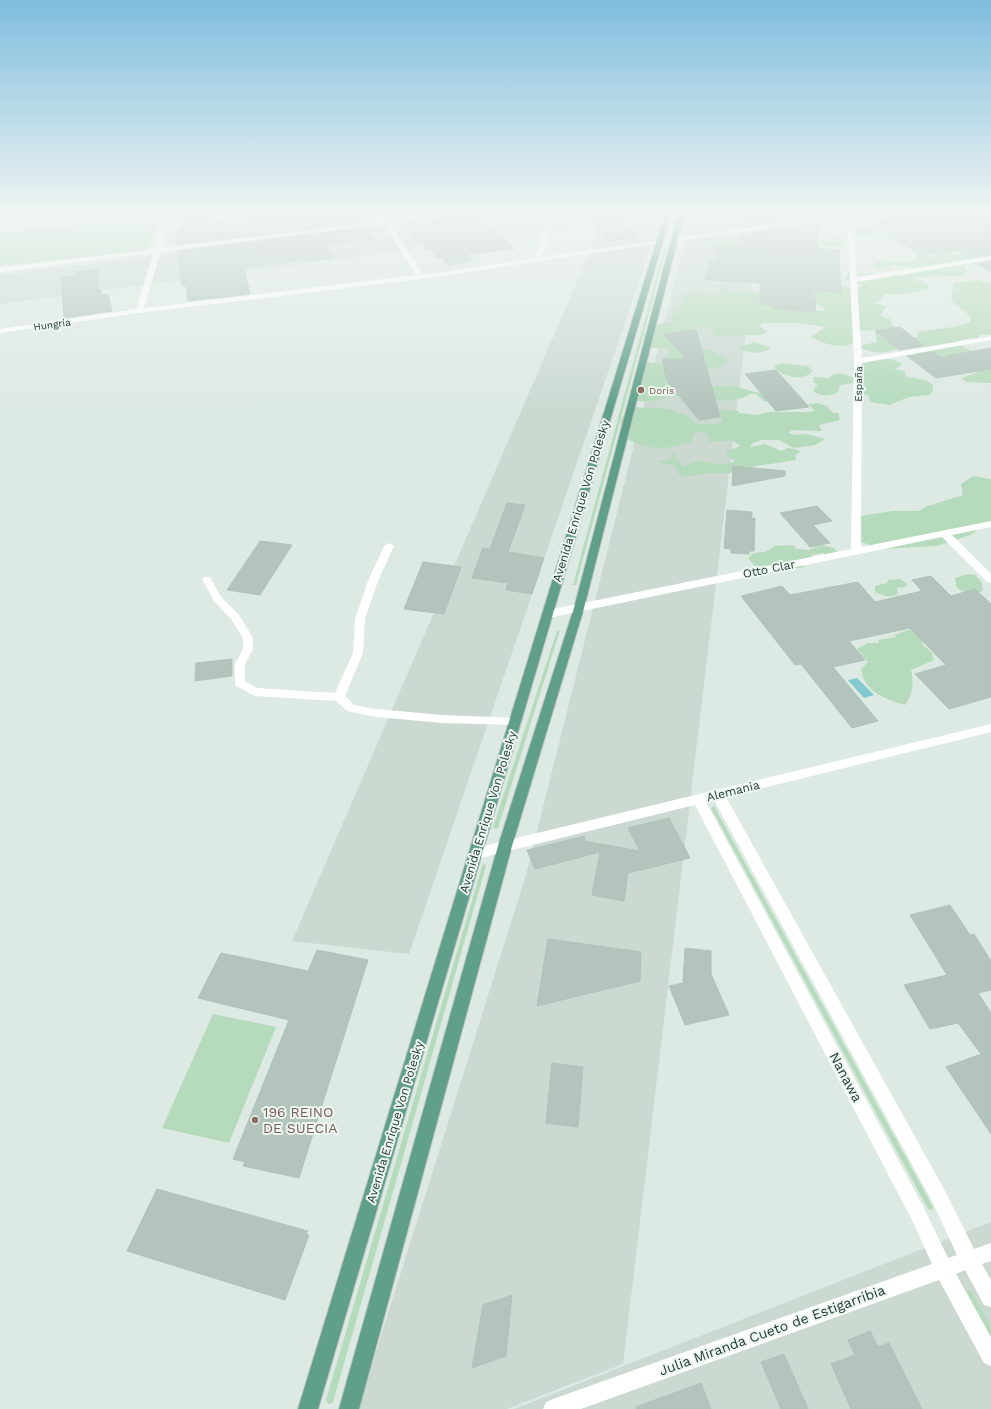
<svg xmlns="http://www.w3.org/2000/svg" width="991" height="1409" font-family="'Work Sans',sans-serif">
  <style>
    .built { fill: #cbd9d1 }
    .green { fill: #b5dbbc }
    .water { fill: #83cad0 }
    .building { fill: #b2c4bb; stroke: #afc3b9 }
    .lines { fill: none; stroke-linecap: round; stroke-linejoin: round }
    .primary-casing { stroke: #bcc3c1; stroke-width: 2 }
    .service { fill: #fff; fill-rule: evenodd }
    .minor { fill: #fff; fill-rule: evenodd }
    .tertiary { fill: #fff; fill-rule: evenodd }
    .primary { fill: #60a08a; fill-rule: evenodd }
    .education-dot { fill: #8d6e63; stroke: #edf6f1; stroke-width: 1.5 }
    .labels { text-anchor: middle; stroke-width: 4; stroke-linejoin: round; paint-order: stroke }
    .far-street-label { font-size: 10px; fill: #1e382f; stroke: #edf6f1 }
    .far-education-label { font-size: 10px; fill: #785e54; stroke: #edf6f1; text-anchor: start }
    .street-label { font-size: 12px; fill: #1e382f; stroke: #edf6f1 }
    .near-street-label { font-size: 14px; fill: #1e382f; stroke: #edf6f1 }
    .near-education-label { font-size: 14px; fill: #785e54; stroke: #edf6f1; text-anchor: start }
  </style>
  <rect width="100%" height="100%" fill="#dde9e3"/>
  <g class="built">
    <path d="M494,214h168l-253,740 -117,-13 310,-717 -602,80v-29z"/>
    <path d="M692,214h68l-137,1150 -116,45h-149l168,-534z"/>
    <path d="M991,1222v187h-477z"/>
  </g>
  <g class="green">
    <path d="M684,214h44l4,5 15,2 56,-3 -57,11 -14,-2v-4l-44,3 -3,-4 1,-5z"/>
    <path d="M160,215l-12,35 -148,16v-33z"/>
    <path d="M856,216l23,1 1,2 -9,2 10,6 -1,2 3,3 12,2 4,4 -2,2 12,2 -4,5 -6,-2 -3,-4 -39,-6 -3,-5 8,-2 -1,-1 11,-1 -7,-4 2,-2 -9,-2z"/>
    <path d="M726,237l14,2 -2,4 -19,1 -2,9h-3l-1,2 6,7 -5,-1 -7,-9 2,-3 -2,-2 2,-3 -5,-2 4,-3z"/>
    <path d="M834,238h6l6,5 -1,2 -14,1 -12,-2 -1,-3z"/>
    <path d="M664,248h2l-22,85 13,-3 -3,-2 6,-5h12l1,-3 -3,-4c9,-5 11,-7 13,-17l-3,-4c15,-2 28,1 42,0l-2,-6 5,-6 4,8 18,-1 18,5 48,16h12l-2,-4 -11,-5 3,-4 -1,-2 -20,-3 26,-5 5,5 6,-1 8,-6 16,3 8,-4 -18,-5 3,-7h15l42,3 -10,-3 18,-5 -20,-3 -7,3h-11l-2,-3c9,-8 17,-3 27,-2 5,0 11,-2 16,-3l2,-5h7l7,3 8,-6c16,3 31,1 48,1l-11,5 14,2v7l-25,-3 -1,3 2,5 -4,4 -50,1 17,9 -3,3 -23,5h-20l-2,6 -9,3 13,3 -6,10 10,3 5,12 12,6h10l1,-5c17,-4 37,-3 53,-10l-1,-6 -19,-16 3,-17 23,-3 14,4v51l-10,-1 -4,4 -12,1 -10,4 17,8 19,4v28l-24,-1 -6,-4 16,-5 -14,-16 -16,-2 -19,3 -13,-3 11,-8 -2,-1c-7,0 -16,0 -23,2 -17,5 -23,7 -40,0l2,-3 14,-3 -2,-12 -16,1 -1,10c-15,9 -33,4 -47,-4l14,-10 -25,-4h-37l-4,3 8,5 -6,4h-44l-4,-2 1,-4 -15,-5 3,4 -7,3 -19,1 -4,10 1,5 10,-2 15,5h10l19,9 -3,7 -13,3h-8l-39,-10 5,-4 -1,-4 2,-3h-26l-1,-3 8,-6 -8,-3 -67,249h-3z"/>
    <path d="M755,342l16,6c-10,7 -23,6 -33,-1z"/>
    <path d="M863,359h28l10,4v3l-7,3 10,2 3,6 19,3 7,5v6l-4,4 -20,2 -20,8 -19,-3 -1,-6 -7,-3 -6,-10 -16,2 -2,7c-9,4 -15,5 -24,0v-4l4,-3 -5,-3 1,-5 14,1c7,-8 19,-4 26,0l4,-4 -6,-6z"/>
    <path d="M647,362l20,3 30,22 38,-1 19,6 11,1 6,9 -7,-1 -9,-7h-5l-7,4 -20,3 -30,-5h-25l-20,6 -11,-1 -8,-6 6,-3 -4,-4 3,-3 9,-4 -2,-2 2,-12z"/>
    <path d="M782,363l26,3 5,5c-9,11 -33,6 -39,-5z"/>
    <path d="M818,403l9,3 6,7h5l2,7 -21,5 3,6 -30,-1 -4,3 8,2 11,-1 18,5 -10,6 -21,3 -15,-8h-18l-10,4v3l14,-3 16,7 7,-3 11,2 1,2 -5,3 1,5 -46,7 -15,-1 -4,7h-23l-24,4 -6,-4 -4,-8 -15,-2v-2l12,-2 1,-7 11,15c6,-3 12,-6 18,-6 13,2 22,7 34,0l-7,-4 -2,-5 14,-6 -8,-6 -18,2 -6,-1v-7l-7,-3 -6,2 -3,8c-27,11 -47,9 -72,-6l1,-16 10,-12 37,2 19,7 9,8h21l6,-3 -3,-11 18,1 1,2 18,2 11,-3h41l6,-1 -7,-7z"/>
    <path d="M973,476l18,3v46h-6l-15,10 -33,11 -58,3 -27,-11 1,-21 40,-6h26l6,-4 38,-12 -2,-11z"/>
    <path d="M788,545l6,1 2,3 13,1 12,-5 13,3 5,6 -11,2 -5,-3 -11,2 -3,7 -8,6 -46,-2 -7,-8 5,-5 12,-1 10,-6z"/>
    <path d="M968,574l7,1 7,8 1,8 -13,4 -13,-7 -2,-10z"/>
    <path d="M900,579l7,5 -2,3 -8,1 1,6c-7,5 -16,1 -23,-2v-6l12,-3 1,-3z"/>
    <path d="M911,629l22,10 -12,4 11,10 2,7 -23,10c3,14 2,23 -6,35 -20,-6 -41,-13 -44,-36l7,-7 -11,-13 11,-6h11l-1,-3 18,-3 -2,-2z"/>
    <path d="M560,630l-62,198 -4,1 -1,-2 64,-196z"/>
    <path d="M714,806l219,401 -1,3 -4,-1 -217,-401z"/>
    <path d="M483,863l3,3 -153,536 -3,2 -3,-1 -1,-3z"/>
    <path d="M213,1014l63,13 -47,116 -67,-15z"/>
    <path d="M965,1290l6,1 20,36v13z"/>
  </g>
  <path class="water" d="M857,678l17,17 -10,3 -16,-18z"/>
  <g class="building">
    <path d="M187,214h20l1,10 56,-8 -1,-2h97l5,8 -189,23 -1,-9z"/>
    <path d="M462,214h13l40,35 -47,5 5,7 -25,4 -5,-8 -7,1 -5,-9 -5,1 -4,-9 -5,1 -11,-20z"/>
    <path d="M607,214h14l18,24 -32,3 -20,-25z"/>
    <path d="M743,214h74v2l-75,11z"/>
    <path d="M926,214h65v41l-23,3 -10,-7 -39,4 -48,-35z"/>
    <path d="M817,223l1,25 21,2 2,43 -27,-3 2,22 -43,-3v-4l-13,-1v-21l-55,-3 5,-19 5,1 2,-18 23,-1 1,-9z"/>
    <path d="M368,227l7,12 -48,5 7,14 -27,3 -1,-2 -62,9 6,26 -62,7 -2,-15h-4l-5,-35z"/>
    <path d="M991,262v10l-14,-8z"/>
    <path d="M98,269v22l3,-1v5l7,-1 4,17 -48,7 -3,-41 16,-1v-5z"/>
    <path d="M900,327l24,19 -25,4 -24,-19z"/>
    <path d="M696,330l24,87 -21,3 -32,-39 -5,-22h24l-22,-25z"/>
    <path d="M991,348v21l-55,9 -29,-22 26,-4 7,5z"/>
    <path d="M776,370l33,37 -33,4 -31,-37z"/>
    <path d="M733,466l52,5v5l-53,10z"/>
    <path d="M507,503l18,2 -17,47 36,6 -12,36 -26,-4 2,-7 -36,-5 11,-30 7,1z"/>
    <path d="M817,506l15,15 -19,4 17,18 -20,4 -30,-34z"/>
    <path d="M727,510l25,2v7l3,-1 -1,33h-5v3l-18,-1v-4l-7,-1z"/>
    <path d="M260,541l32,4 -32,50 -33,-5z"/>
    <path d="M423,562l38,5 -17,47 -40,-5z"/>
    <path d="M931,576l20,20 24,-7 16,15v93l-42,12 -34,-35 31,-9 -36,-37 -61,13 16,19 -32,7 45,54 -26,7 -51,-64 -6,1 -54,-69 41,-10 8,9 68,-13 17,20 47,-11 -10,-11z"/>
    <path d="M232,659v17l-37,5 1,-18z"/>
    <path d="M669,818l21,40 -62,15 -4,28 -32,-6 8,-43 -65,17 -8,-19 58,-14 -1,5 56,10 -12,-23z"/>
    <path d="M950,905l20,30 4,-1 17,27v29l-13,3 13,20v121l-45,-67 35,-13 -23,-31 -28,6 -26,-44 43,-10 -37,-60z"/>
    <path d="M548,939l93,13 -1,29 -103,25z"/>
    <path d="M685,948l26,3v23l18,41 -44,10 -16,-39 14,-3z"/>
    <path d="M317,950l51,10 -69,218 -56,-12 2,-4 -12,-3 56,-139 -91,-22 23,-45 87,18z"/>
    <path d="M552,1063l31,4 -5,60 -32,-4z"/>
    <path d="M157,1189l151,42 -2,3 3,1 -24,65 -158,-49z"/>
    <path d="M512,1295l-6,61 -34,12 11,-63z"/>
    <path d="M870,1331l8,16 11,-4 33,66h-71l-20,-45 24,-9 -7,-15z"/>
    <path d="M784,1354l24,55h-27l-20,-47z"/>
    <path d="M701,1383l10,26h-75v-2z"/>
  </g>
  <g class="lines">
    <defs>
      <g id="primary">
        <path d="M665,214h6l-353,1195h-20z"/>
        <path d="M678,214h6l-100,394 -72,238 -153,563h-20l159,-563 76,-238z"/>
      </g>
    </defs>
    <use href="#primary" class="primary-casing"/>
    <path class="service" d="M389,543l5,3 -16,35 -13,38 -2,34 -18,43 9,9 22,4 66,6 73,3 6,4 -2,3 -77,-2 -66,-6 -29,-6 -11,-10 -81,-5 -19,-10 -1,-3v-19l8,-15v-11l-12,-19 -17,-18 -12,-22 2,-2h6l11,20 18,18 14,23v11l-8,15v17l12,7 78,5 18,-40 2,-34 13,-38 16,-35z"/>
    <g class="minor">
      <path d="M163,214h6l1,5 -26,89 272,-33 -38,-61h6l39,61 112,-17 13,-44h6l-12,43 302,-43h18l-9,3 4,60 134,-21v4l-134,22 5,76 129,-22v4l-129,23 -1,184 130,-26v6l-39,8 39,39v9l-4,-1 -45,-45 -394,81 -5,-4 5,-4 303,-61 3,-188 -7,-143 -187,25 -239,36 -282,34 -139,20v-4l136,-20 28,-90z"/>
      <path d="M991,724v8l-265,65 218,392 30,60 17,-6v18l-9,3 9,16v27l-7,-2 -19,-35 -9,4 35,63v29l-7,-3 -45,-83 -358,129h-38l3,-7 7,-3 379,-135 -20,-44 -217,-415 -219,54 -5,-2 -2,-4 2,-4zM714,800l218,401 25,54 -9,3 -24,-50 -218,-406z"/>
    </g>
    <path class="tertiary" d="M441,214h20l-461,58v-4z"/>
    <use href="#primary" class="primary"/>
  </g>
  <linearGradient id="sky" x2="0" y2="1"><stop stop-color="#7fbdde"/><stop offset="0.52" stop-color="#f0f5f2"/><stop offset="1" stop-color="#f0f5f2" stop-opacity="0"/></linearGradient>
  <rect width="991" height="411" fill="url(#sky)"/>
  <g class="education-dot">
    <circle cx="641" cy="390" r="4"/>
    <circle cx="255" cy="1120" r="4"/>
  </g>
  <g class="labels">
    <g class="far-street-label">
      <text transform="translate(52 324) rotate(-8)" y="4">Hungría</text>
      <text transform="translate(858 384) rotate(-89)" y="4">España</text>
    </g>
    <g class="far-education-label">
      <text x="649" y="394">Doris</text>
    </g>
    <g class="street-label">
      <text transform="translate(581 501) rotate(-73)" y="4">Avenida Enrique Von Polesky</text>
      <text transform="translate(769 569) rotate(-11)" y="4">Otto Clar</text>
      <text transform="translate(733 791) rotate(-14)" y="4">Alemania</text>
      <text transform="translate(488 812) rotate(-73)" y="4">Avenida Enrique Von Polesky</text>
      <text transform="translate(395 1122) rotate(-73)" y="4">Avenida Enrique Von Polesky</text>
    </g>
    <g class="near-street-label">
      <text transform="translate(846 1077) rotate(62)" y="5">Nanawa</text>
      <text transform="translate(772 1330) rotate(-20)" y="5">Julia Miranda Cueto de Estigarribia</text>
    </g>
    <g class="near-education-label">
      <text x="263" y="1117">196 REINO<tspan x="263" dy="16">DE SUECIA</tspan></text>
    </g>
  </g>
</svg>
